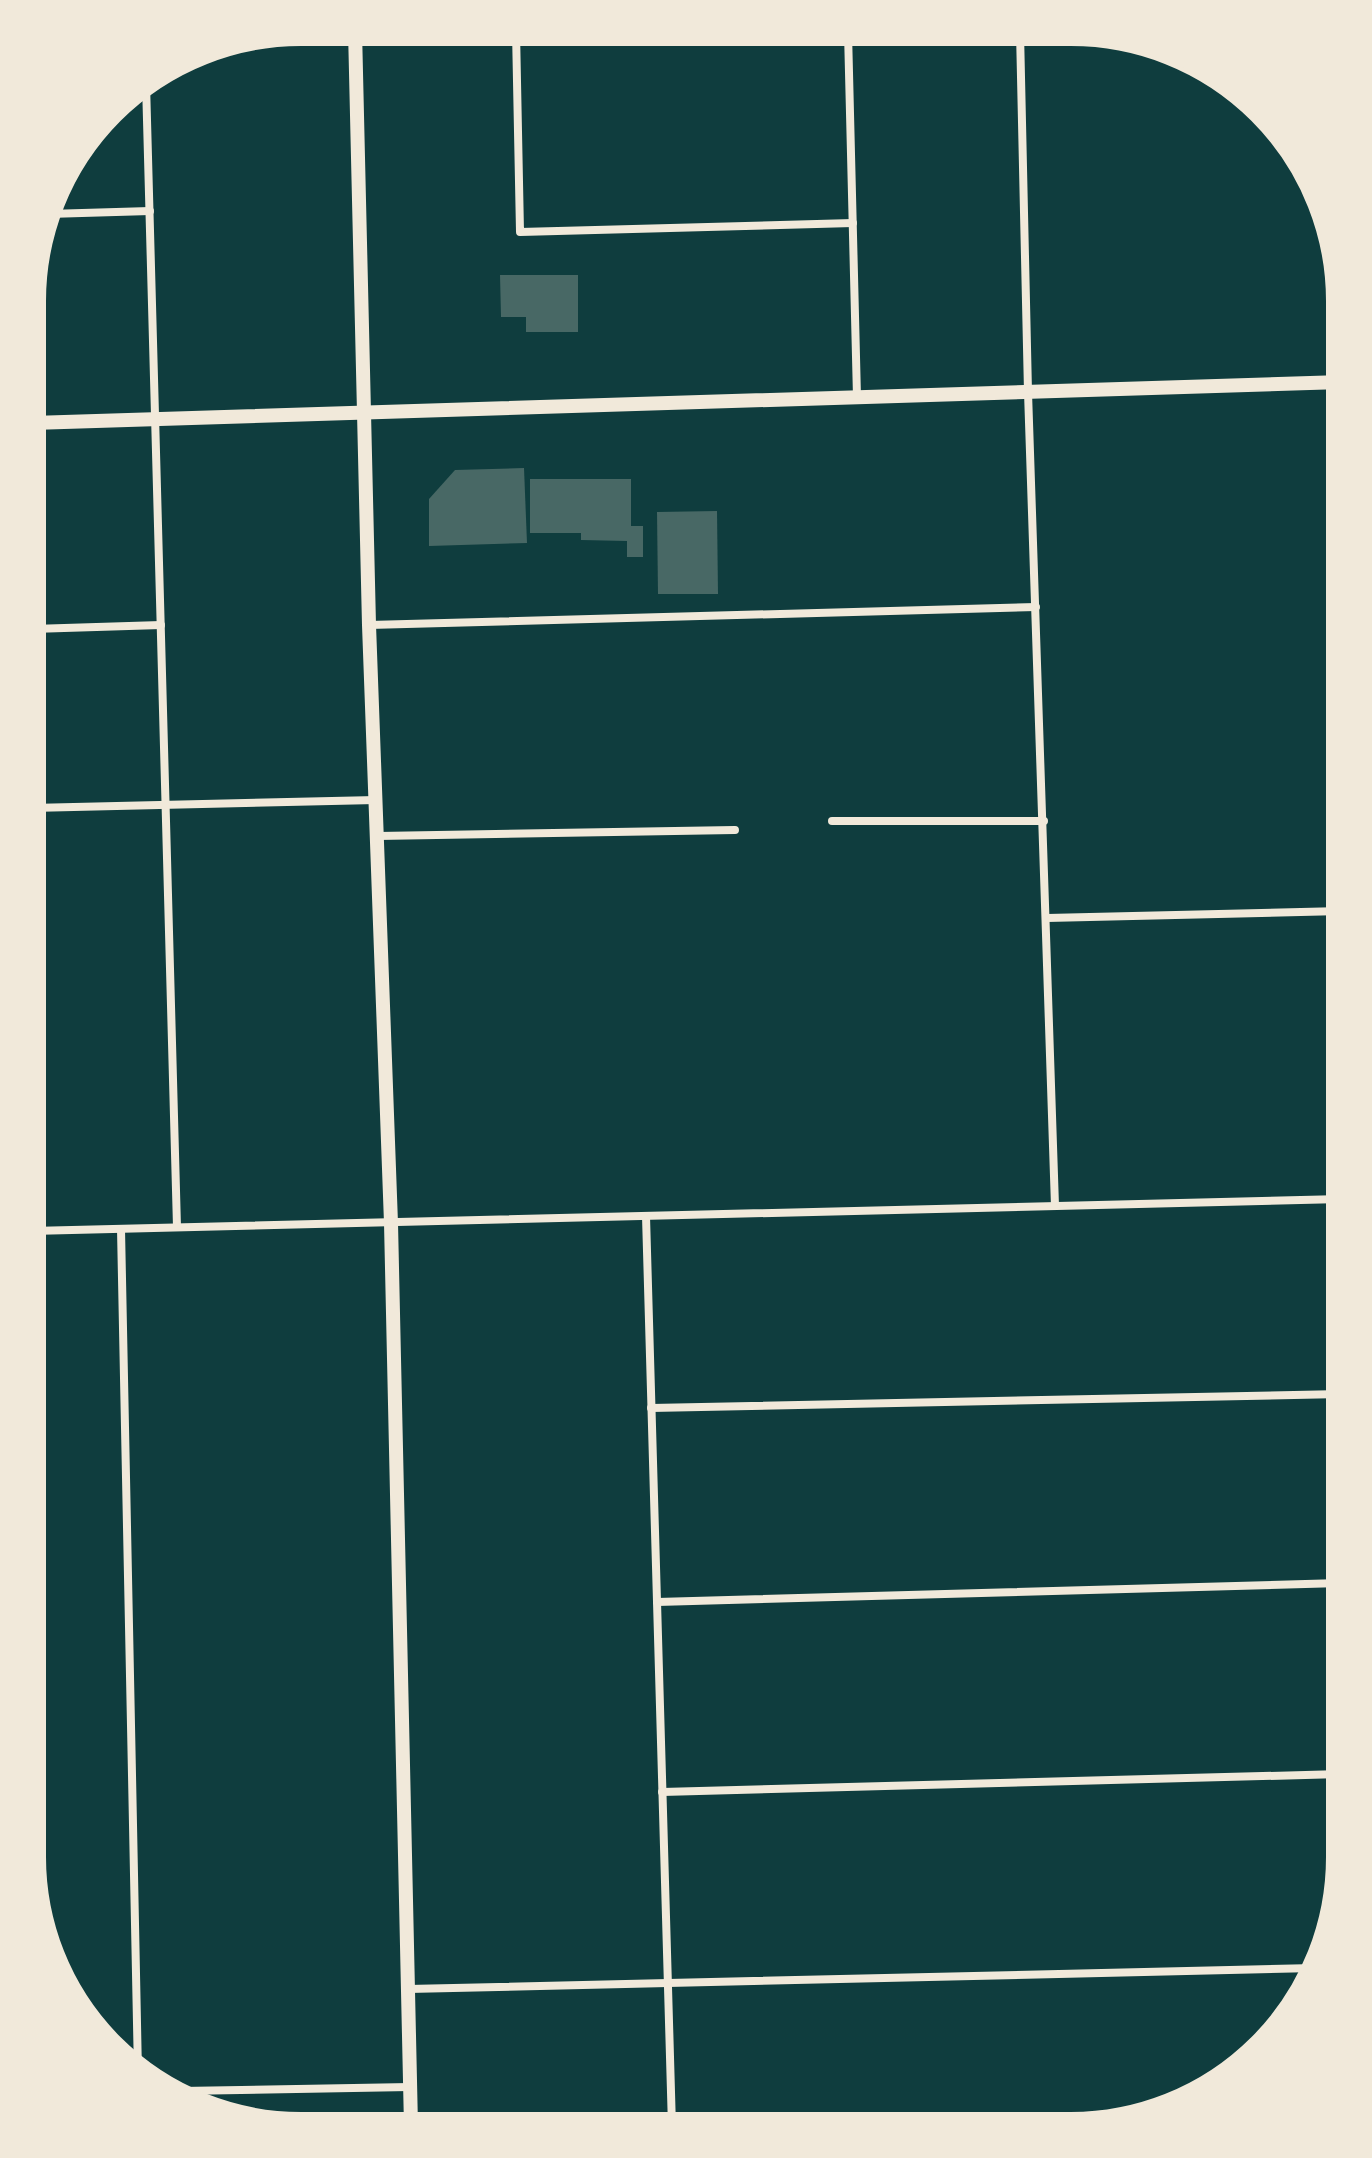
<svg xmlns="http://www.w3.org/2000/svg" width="1372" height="2158" font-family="'Fira Sans Condensed',sans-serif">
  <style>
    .building { fill: #486865 }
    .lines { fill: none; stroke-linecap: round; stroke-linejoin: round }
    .minor { stroke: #f1e9da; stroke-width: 8 }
    .tertiary { stroke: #f1e9da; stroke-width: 14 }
    .rim { fill: none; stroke: #f1e9da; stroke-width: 4 }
  </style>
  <rect width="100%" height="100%" fill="#0f3d3e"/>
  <g class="building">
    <path d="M500,275h78v57h-52v-15h-25z"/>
    <path d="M524,468l3,75 -98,3v-47l26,-29z"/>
    <path d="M530,479h101v47h12v31h-16v-16l-46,-1v-7h-51z"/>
    <path d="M717,511l1,83h-60l-1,-82z"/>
  </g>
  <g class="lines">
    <g class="minor">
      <path d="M516,31l4,201 333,-9"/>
      <path d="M848,32l9,365"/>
      <path d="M1020,32l8,360 27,814"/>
      <path d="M146,83l31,1144"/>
      <path d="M48,214l102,-3"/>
      <path d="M369,625l667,-18"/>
      <path d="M32,629l129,-4"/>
      <path d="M31,808l345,-8"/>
      <path d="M832,821h212"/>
      <path d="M378,836l357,-6"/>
      <path d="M1047,918l295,-7"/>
      <path d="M646,1216l26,911"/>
      <path d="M121,1229l17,844"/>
      <path d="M31,1231l1311,-32"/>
      <path d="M651,1408l691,-14"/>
      <path d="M657,1602l684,-19"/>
      <path d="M662,1792l679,-18"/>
      <path d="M408,1989l907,-21"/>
      <path d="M181,2091l229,-4"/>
    </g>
    <g class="tertiary">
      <path d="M355,30l14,595 22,598 20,903"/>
      <path d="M32,423l1310,-41"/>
    </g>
  </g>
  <path d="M0 0H1372V2158H0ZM301 44H1071A257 257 0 0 1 1328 301V1857A257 257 0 0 1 1071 2114H301A257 257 0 0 1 44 1857V301A257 257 0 0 1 301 44Z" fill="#f1e9da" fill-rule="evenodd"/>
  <path class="rim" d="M301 44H1071A257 257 0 0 1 1328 301V1857A257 257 0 0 1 1071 2114H301A257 257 0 0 1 44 1857V301A257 257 0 0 1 301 44Z"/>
</svg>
